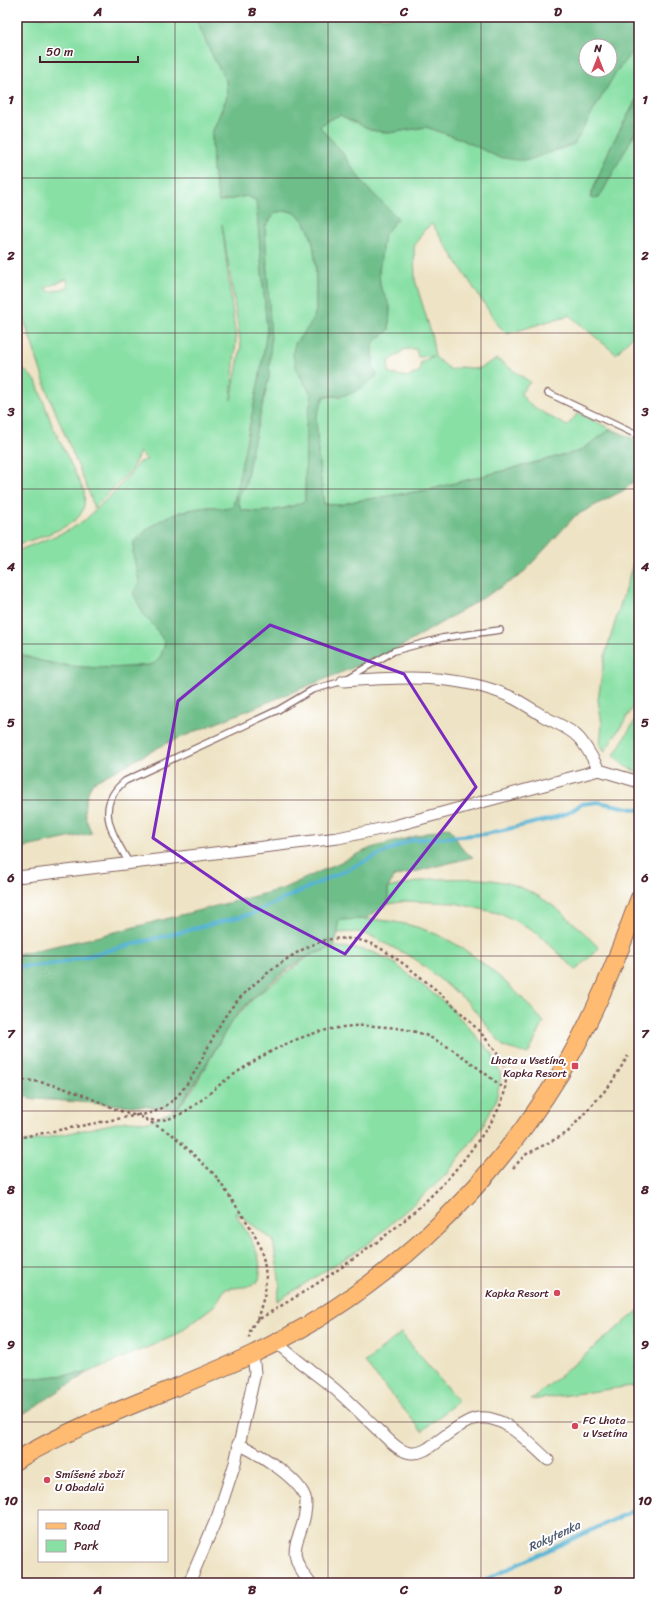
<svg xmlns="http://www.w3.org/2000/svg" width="656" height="1600" font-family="Sriracha,sans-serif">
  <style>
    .green { fill: #88e0a5; stroke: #698068; fill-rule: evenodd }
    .forest { fill: #6ebe8a; stroke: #5c6e5a; fill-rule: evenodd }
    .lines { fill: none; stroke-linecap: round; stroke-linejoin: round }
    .stream { stroke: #56b4d5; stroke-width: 4 }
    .service-casing { stroke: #836461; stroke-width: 8 }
    .minor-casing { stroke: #836461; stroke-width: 13 }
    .primary-casing { stroke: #836461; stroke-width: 19 }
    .path { stroke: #836461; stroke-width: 2.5; stroke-dasharray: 3 3; stroke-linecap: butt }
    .service { stroke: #fff; stroke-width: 5.5 }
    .minor { stroke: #fff; stroke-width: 11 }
    .primary { stroke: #ffbb71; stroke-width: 17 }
    .marked { fill: none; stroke: #7b2cbf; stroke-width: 3; stroke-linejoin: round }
    .grid { fill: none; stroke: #4a1f2b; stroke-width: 1; stroke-opacity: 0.55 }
    .poi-dot { fill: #d1495b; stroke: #fff; stroke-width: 1.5 }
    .labels { text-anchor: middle; stroke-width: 4; stroke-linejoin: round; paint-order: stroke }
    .poi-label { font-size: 11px; fill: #4a1f2b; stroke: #fff; text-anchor: end }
    .water-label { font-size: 12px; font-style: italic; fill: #4f5b6f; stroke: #fff }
    .neatline { fill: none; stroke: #4a1f2b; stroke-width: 1.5 }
    .grid-label { font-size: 13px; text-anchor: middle; font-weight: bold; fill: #4a1f2b }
  </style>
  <rect width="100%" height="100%" fill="#fff"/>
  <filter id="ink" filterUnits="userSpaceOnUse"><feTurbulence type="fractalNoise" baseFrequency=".025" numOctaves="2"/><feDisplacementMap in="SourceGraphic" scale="8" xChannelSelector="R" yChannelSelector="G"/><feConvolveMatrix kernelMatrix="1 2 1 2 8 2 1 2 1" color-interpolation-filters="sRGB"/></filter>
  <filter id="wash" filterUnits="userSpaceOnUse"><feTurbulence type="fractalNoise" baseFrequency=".012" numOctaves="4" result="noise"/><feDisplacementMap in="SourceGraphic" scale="16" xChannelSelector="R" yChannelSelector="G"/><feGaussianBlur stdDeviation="0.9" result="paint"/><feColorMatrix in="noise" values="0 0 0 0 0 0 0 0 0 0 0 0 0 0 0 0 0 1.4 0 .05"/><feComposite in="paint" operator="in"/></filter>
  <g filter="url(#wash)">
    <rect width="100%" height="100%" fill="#eee3c4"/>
    <g class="green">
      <path d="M17,17h178l20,44 11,19 1,17 -15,36 1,38 6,31 27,-6 10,4 11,130 -7,45 -27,132c-9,4 -15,-1 -24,0 -31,3 -54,12 -75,35l-1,12 5,20 7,43 10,10 10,16c-2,7 -4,17 -12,21 -4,2 -11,1 -15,2 -33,4 -92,2 -121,-14v-101l48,-19 18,-10 35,-34 21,-26 8,-2 -7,-8 -9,18 -37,38 -4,-13 -41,-99 -26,-80 -1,-21 -5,-5zM222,224l19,122 -10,54 5,-60zM67,279l1,8 -18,5 -5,-4z"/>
      <path d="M639,43v52l-29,53 -20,49 9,1 40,-73v70l-2,5 2,1v128l-23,25 -47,-39 -62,19 -9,-9 -66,-101 -8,6 -10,17 1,33 16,53 4,24 16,13 9,-3 18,2 19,-10 33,23 -9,11c5,13 33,25 46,33l11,-13 33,16 -31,22 -152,39 -73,11 -15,4 -16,-1 -5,-39 -3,-47 7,-22 18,1 32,-30v-24l16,-13 1,-24 -10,-20 -1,-16 5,-36 14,-16 -34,-33 -23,-34 -22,-25 9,-6 12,-5 30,15 19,3 37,-6 35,12 37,18 30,3 46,-16 42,-72zM405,349h11l2,8 15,-1 -12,6 -2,10 -11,5 -19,-3 -1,-12z"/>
      <path d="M289,211c28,8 27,56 27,79 -1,8 1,18 -1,25 -3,11 -13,20 -20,28l5,33 12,19 -6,30 -1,76c-19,9 -44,13 -64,9l-3,-9 2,-9 5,-5 7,-38 17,-72 -4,-150 11,-15z"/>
      <path d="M17,362l19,19 16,44 32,66c1,8 1,17 -4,24 -8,12 -48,26 -63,29z"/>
      <path d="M639,544v154l-34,53 -5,-6 2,-21 -4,-24 7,-45z"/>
      <path d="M639,714v59l-16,-8 -9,-10z"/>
      <path d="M431,879c22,0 45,-2 67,2 41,7 73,38 101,67l-23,22 -41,-39 -33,-17 -47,-11 -49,-2 -18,3v-16z"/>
      <path d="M365,919c67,3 101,27 150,72 10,9 19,21 29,31l-16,32 -24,-7 -36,-45 -53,-43 -44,-23 -14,-4 -19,1v-13z"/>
      <path d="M334,947l21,1 18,4 21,11 54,42 44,48 9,23 -5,24 -13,26 -37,49 -78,69 -91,57 3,-17 -7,-44 -38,-28c10,20 30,42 24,68l-8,6 -26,3 -10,16 -41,31 -87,37 -70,7v-236l109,-23 22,1 29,-13 16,-20 38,-67 26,-27 52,-39z"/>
      <path d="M639,1310v75l-108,15z"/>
      <path d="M401,1333l57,68 -36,30 -57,-68z"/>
    </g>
    <g class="forest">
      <path d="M195,17h444v26l-23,29 -42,72 -46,16h-11l-19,-3 -37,-18 -35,-12 -37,6 -19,-3 -30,-15 -12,5 -9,6 22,25 23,34 34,33 -14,17 -5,35 1,16 10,20 -1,24 -16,13v24l4,8c-21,18 -25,22 -53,21l-8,22 3,47 5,39 16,1 15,-4 73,-11 152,-39 31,-22 28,12v35l-15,14 -49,26 -54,59 -127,76 -227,92 -75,40c-9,22 -11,28 0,50l-75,16v-197c29,16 88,18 121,14 4,-1 11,0 15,-2 8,-4 10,-14 12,-21l-10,-16 -10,-10 -12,-24 6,-11 -6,-28 1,-12c21,-23 44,-32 75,-35 9,-1 15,4 24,0l27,-132 7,-45 -11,-130 -10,-4 -27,6 -6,-31 -1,-38 15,-36 -1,-17 -11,-19zM586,46h24v24h-24zM289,211c29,8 27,57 27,82 -1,6 1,15 -1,21 -3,15 -22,24 -22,39 0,14 12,31 19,42l-6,30 -1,76c-19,9 -43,13 -64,9l-3,-9 2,-9 5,-5 7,-38 17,-72 2,-36 -6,-114 11,-15z"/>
      <path d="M639,95v30l-40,73h-9l20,-50z"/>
      <path d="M17,290c12,14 4,37 0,53z"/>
      <path d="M449,827l14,23 10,7 -79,20 -6,11v16l-23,15 -27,1v13l-4,14c-8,3 -18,5 -26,9 -23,14 -64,46 -78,68 -18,28 -32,58 -53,85l-141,-10 -19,-3v-142l71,-15 194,-50 89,-41z"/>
      <path d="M87,1373l-70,45v-38z"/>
    </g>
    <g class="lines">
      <g class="stream">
        <path d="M17,967l39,-3 195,-50 160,-74 75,-6 65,-15 17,-6 14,-9 16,-2 41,8"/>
        <path d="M478,1583l161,-75"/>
      </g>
    </g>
  </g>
  <g filter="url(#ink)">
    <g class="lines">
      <defs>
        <g id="service">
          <path d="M548,393l91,43"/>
          <path d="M129,863c-16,-29 -36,-56 -4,-82l153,-71 34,-20 31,-9 51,-30 48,-13 58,-8"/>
        </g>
        <g id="minor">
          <path d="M343,681c56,-4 115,-8 168,16 11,5 22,13 32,19 12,7 27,12 36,22 8,9 14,21 20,32"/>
          <path d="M17,877l321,-39 56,-12 205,-56 40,12"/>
          <path d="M276,1342c17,16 36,29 55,44 17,14 32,30 48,45 9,8 20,21 32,22 11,1 19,-6 27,-12 11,-8 23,-18 36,-22 28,-8 56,25 74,41"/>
          <path d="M238,1444c18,8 68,37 68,59 0,37 -27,42 4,80"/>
          <path d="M189,1583l29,-68 17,-52 20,-90 -2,-19"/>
        </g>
        <path id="primary" d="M17,1460c74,-44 158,-69 236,-106 127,-60 233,-160 307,-280 33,-54 57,-115 79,-175"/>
      </defs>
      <use href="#service" class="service-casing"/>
      <use href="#minor" class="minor-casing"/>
      <use href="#primary" class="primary-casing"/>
      <g class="path">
        <path d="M639,944l-2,35 2,12"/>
        <path d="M17,1080c39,0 76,20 111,34 57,9 74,-66 100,-102 18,-25 68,-65 98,-72 15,-3 33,-2 48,5 29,13 122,92 130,122 8,30 -13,56 -30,79 -53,75 -140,128 -218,175 -5,6 -7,11 -7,19"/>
        <path d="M145,1119c5,1 11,2 16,1 23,-2 43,-23 61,-37 49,-36 102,-64 164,-56 13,1 26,3 39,8 30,13 54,34 80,54"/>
        <path d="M17,1138l121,-23 35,20 42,40 36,53 8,16 5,17 2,15 -1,17 -8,27"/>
        <path d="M513,1168l12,-13 42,-22 43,-48 18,-29"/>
      </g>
      <use href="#service" class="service"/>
      <use href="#minor" class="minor"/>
      <use href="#primary" class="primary"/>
    </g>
  </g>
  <path class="marked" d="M270,625l134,49 72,113 -131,167 -94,-49 -98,-67 25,-137z"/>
  <path class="grid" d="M175,17v1566M328,17v1566M481,17v1566M17,178h622M17,333h622M17,489h622M17,644h622M17,800h622M17,956h622M17,1111h622M17,1267h622M17,1422h622"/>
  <g class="poi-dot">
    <rect x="571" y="1062" width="8" height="8" rx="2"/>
    <circle cx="557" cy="1293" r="4"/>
    <circle cx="575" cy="1426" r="4"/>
    <circle cx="47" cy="1480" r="4"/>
  </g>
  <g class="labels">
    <g class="poi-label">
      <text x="567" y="1064">Lhota u Vsetína,<tspan x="567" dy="13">Kapka Resort</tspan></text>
      <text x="549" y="1297">Kapka Resort</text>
      <text x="583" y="1424" text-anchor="start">FC Lhota<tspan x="583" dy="13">u Vsetína</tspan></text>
      <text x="55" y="1478" text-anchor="start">Smíšené zboží<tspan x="55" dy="13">U Obadalů</tspan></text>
    </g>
    <g class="water-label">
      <text transform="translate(554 1536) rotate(-25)" y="4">Rokytenka</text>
    </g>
  </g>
  <rect width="656" height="1600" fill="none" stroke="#fff" stroke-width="44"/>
  <rect x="38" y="1510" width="130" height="52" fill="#ffffff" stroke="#b7a5aa"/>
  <rect x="46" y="1523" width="20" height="6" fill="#ffbb71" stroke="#b7a5aa"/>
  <text x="74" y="1530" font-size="12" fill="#4a1f2b">Road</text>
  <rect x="46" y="1540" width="20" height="12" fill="#88e0a5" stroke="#b7a5aa"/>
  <text x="74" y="1550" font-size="12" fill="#4a1f2b">Park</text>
  <g transform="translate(598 58)"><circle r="19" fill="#ffffff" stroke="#b7a5aa"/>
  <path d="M0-3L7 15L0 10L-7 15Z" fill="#d1495b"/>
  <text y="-6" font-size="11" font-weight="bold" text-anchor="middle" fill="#4a1f2b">N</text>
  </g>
  <path d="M40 56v6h98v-6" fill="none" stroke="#4a1f2b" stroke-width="2"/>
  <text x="46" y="56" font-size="12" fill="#4a1f2b" stroke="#ffffff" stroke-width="3" paint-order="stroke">50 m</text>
  <rect x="22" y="22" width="612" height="1556" class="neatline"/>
  <g class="grid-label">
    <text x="98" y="16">A</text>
    <text x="252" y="16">B</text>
    <text x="404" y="16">C</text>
    <text x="558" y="16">D</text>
    <text x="11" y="104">1</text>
    <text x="645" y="104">1</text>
    <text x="11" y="260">2</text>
    <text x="645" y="260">2</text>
    <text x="11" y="416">3</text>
    <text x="645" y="416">3</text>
    <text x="11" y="571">4</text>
    <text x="645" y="571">4</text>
    <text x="11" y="727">5</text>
    <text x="645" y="727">5</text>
    <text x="11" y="882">6</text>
    <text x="645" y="882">6</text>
    <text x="11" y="1038">7</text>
    <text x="645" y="1038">7</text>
    <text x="11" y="1194">8</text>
    <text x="645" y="1194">8</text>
    <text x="11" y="1349">9</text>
    <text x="645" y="1349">9</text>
    <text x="11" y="1505">10</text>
    <text x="645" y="1505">10</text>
    <text x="98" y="1594">A</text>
    <text x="252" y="1594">B</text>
    <text x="404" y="1594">C</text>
    <text x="558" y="1594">D</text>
  </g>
</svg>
